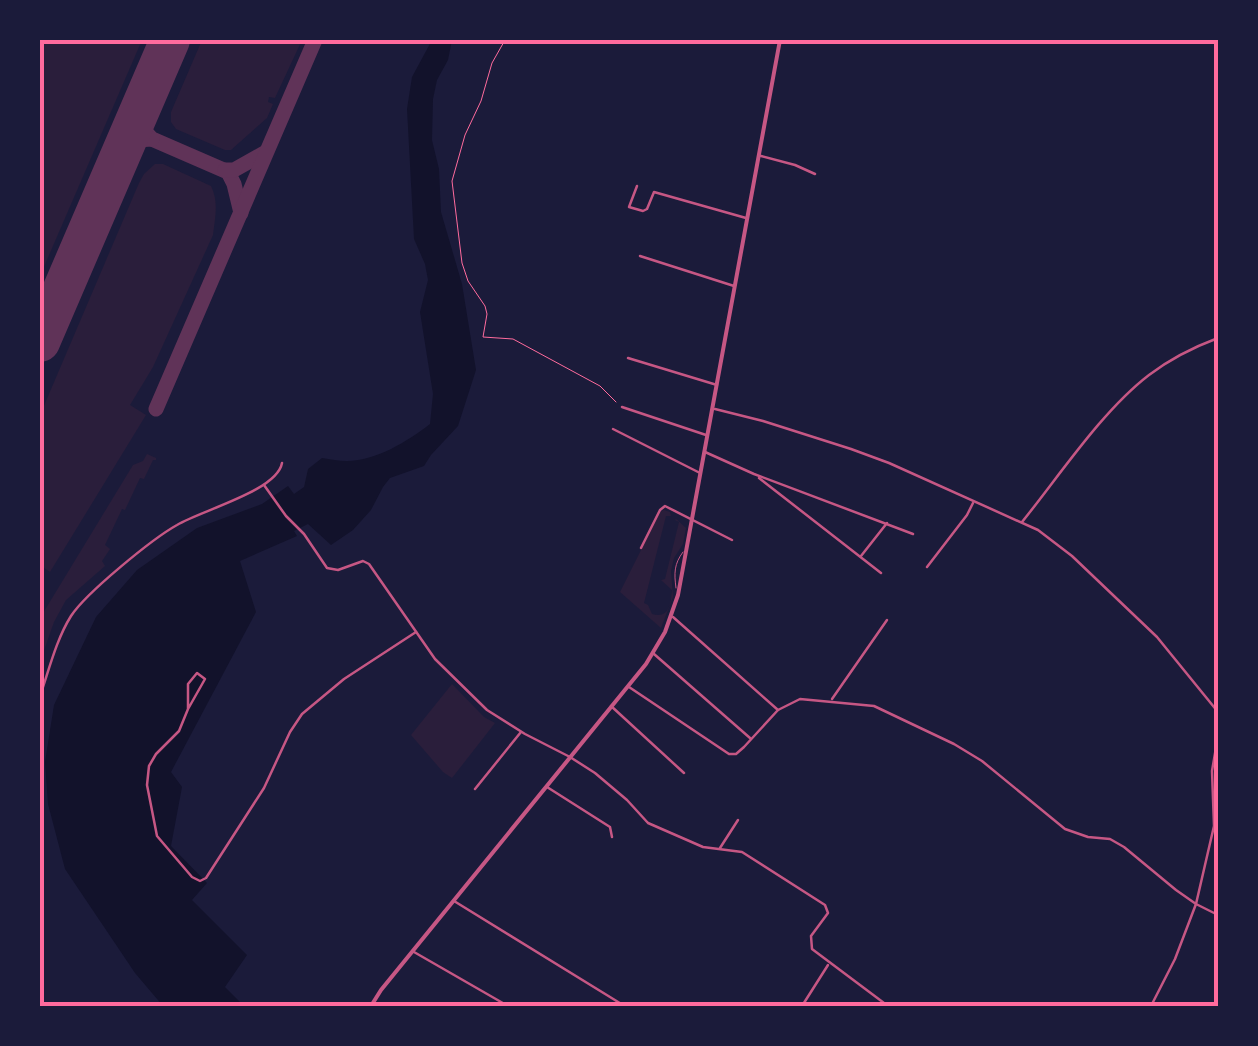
<svg xmlns="http://www.w3.org/2000/svg" width="1258" height="1046" font-family="'Roboto Condensed',sans-serif">
  <style>
    .green { fill: #2a1e3b }
    .water { fill: #12122b }
    .lines { fill: none; stroke-linecap: round; stroke-linejoin: round }
    .taxiway { stroke: #603358; stroke-width: 15 }
    .runway { stroke: #603358; stroke-width: 40 }
    .path { stroke: #ff6b9d; stroke-width: 1 }
    .service { stroke: #c65784; stroke-width: 1 }
    .minor { stroke: #c65784; stroke-width: 2.5 }
    .tertiary { stroke: #c65784; stroke-width: 4 }
    .neatline { fill: none; stroke: #ff6b9d; stroke-width: 4 }
  </style>
  <rect width="100%" height="100%" fill="#1b1b3a"/>
  <g class="green">
    <path d="M40,40h102l-102,236z"/>
    <path d="M202,40h100l-27,58 -6,-1 -1,5 5,2 -6,14 -36,32h-6l-49,-21 -5,-7v-10z"/>
    <path d="M155,164h8l48,22c8,16 4,32 2,49l-60,132 -23,38 16,10 -96,157 -10,-7v-150l99,-232 5,-9z"/>
    <path d="M147,454l9,4v2h-3l-9,19 -4,-1 -15,32 -3,-1 -17,36 5,4 -8,12 3,5 -39,34 -12,22 -14,40v-44l93,-153 10,-4z"/>
    <path d="M664,510l6,2 1,4h-5l-22,87 4,2 4,9c17,5 19,-10 20,-24l-11,-10 4,-1 14,-57 -4,-2 1,-1 10,9 -3,16 -9,14 -3,13 2,26 -12,31 -41,-36 40,-80z"/>
    <path d="M452,684l32,33 11,6 -43,55 -9,-6 -32,-37z"/>
  </g>
  <path class="water" d="M432,40h20l-4,20 -11,20 -4,19 -1,41 7,29 2,43 21,72 14,86 -18,56 -27,29 -7,11 -34,12 -7,9 -12,23 -18,20 -22,15 -23,-21 -14,7 3,5 -57,25 16,51 -85,160 11,15 -11,59 36,37 -15,17 55,55 -22,32 19,19h-81l-28,-33 -70,-104 -17,-65 -3,-42 9,-57 42,-88 41,-47 60,-42 65,-24 26,-18 6,8 10,-7 4,-18 14,-11c8,1 17,3 25,3 29,0 61,-20 83,-37l3,-30 -13,-82 8,-32 -3,-16 -11,-25 -7,-130 5,-32z"/>
  <g class="lines">
    <g class="taxiway">
      <path d="M138,113l4,15 10,11 76,33 6,12 7,29"/>
      <path d="M123,149l14,-9 15,-1"/>
      <path d="M225,170h9l32,-18"/>
      <path d="M156,409l159,-369"/>
    </g>
    <path class="runway" d="M40,342l130,-302"/>
    <path class="path" d="M505,40l-13,23 -11,38 -16,34 -13,46 10,82 6,18 17,25 2,8 -4,23 30,2 87,47 16,16"/>
    <path class="service" d="M676,588c-2,-15 -2,-24 7,-36"/>
    <g class="minor">
      <path d="M761,156l34,9 20,9"/>
      <path d="M637,186l-8,21 14,4 4,-2 7,-17 92,26"/>
      <path d="M640,256l94,30"/>
      <path d="M628,358l89,27"/>
      <path d="M622,407l84,28"/>
      <path d="M715,409l48,12 88,28 38,14 149,67 34,26 85,81 61,75"/>
      <path d="M613,429l87,44"/>
      <path d="M705,452l49,22 159,60"/>
      <path d="M759,478l122,95"/>
      <path d="M264,485l22,31 18,18 23,34 11,2 25,-9 6,3 66,95 52,51 38,24 45,23 25,16 32,27 21,23 55,24 39,5 83,53 3,8 -17,23 1,13 76,57"/>
      <path d="M1022,522c38,-47 80,-111 127,-147 21,-16 45,-28 69,-37"/>
      <path d="M641,548l19,-38 5,-4 67,34"/>
      <path d="M861,556l26,-33"/>
      <path d="M927,567l40,-52 6,-12"/>
      <path d="M673,617l105,93"/>
      <path d="M654,654l96,84"/>
      <path d="M629,687l100,67h7l8,-7 34,-37 22,-11 74,7 80,38 28,17 83,68 23,8 22,2 14,8 52,43 20,14 22,11"/>
      <path d="M40,696c9,-26 16,-56 31,-80 15,-23 81,-77 106,-91 25,-15 100,-34 105,-62"/>
      <path d="M832,699l55,-79"/>
      <path d="M611,706l73,67"/>
      <path d="M188,709v-25l9,-11 8,6 -17,30 -9,22 -23,23 -7,12 -2,19 10,51 35,41 8,4 6,-3 58,-90 26,-56 12,-18 42,-35 72,-47"/>
      <path d="M547,787l63,40 2,10"/>
      <path d="M475,789l46,-57"/>
      <path d="M720,848l18,-28"/>
      <path d="M454,901l169,104"/>
      <path d="M414,952l94,54"/>
      <path d="M802,1006l26,-41"/>
      <path d="M1151,1006l24,-47 21,-55 18,-78 -2,-55 6,-35"/>
    </g>
    <path class="tertiary" d="M371,1006l10,-16 265,-326 19,-32 13,-37 102,-555"/>
  </g>
  <rect width="1258" height="1046" fill="none" stroke="#1b1b3a" stroke-width="85"/>
  <rect x="42" y="42" width="1174" height="962" class="neatline"/>
</svg>
